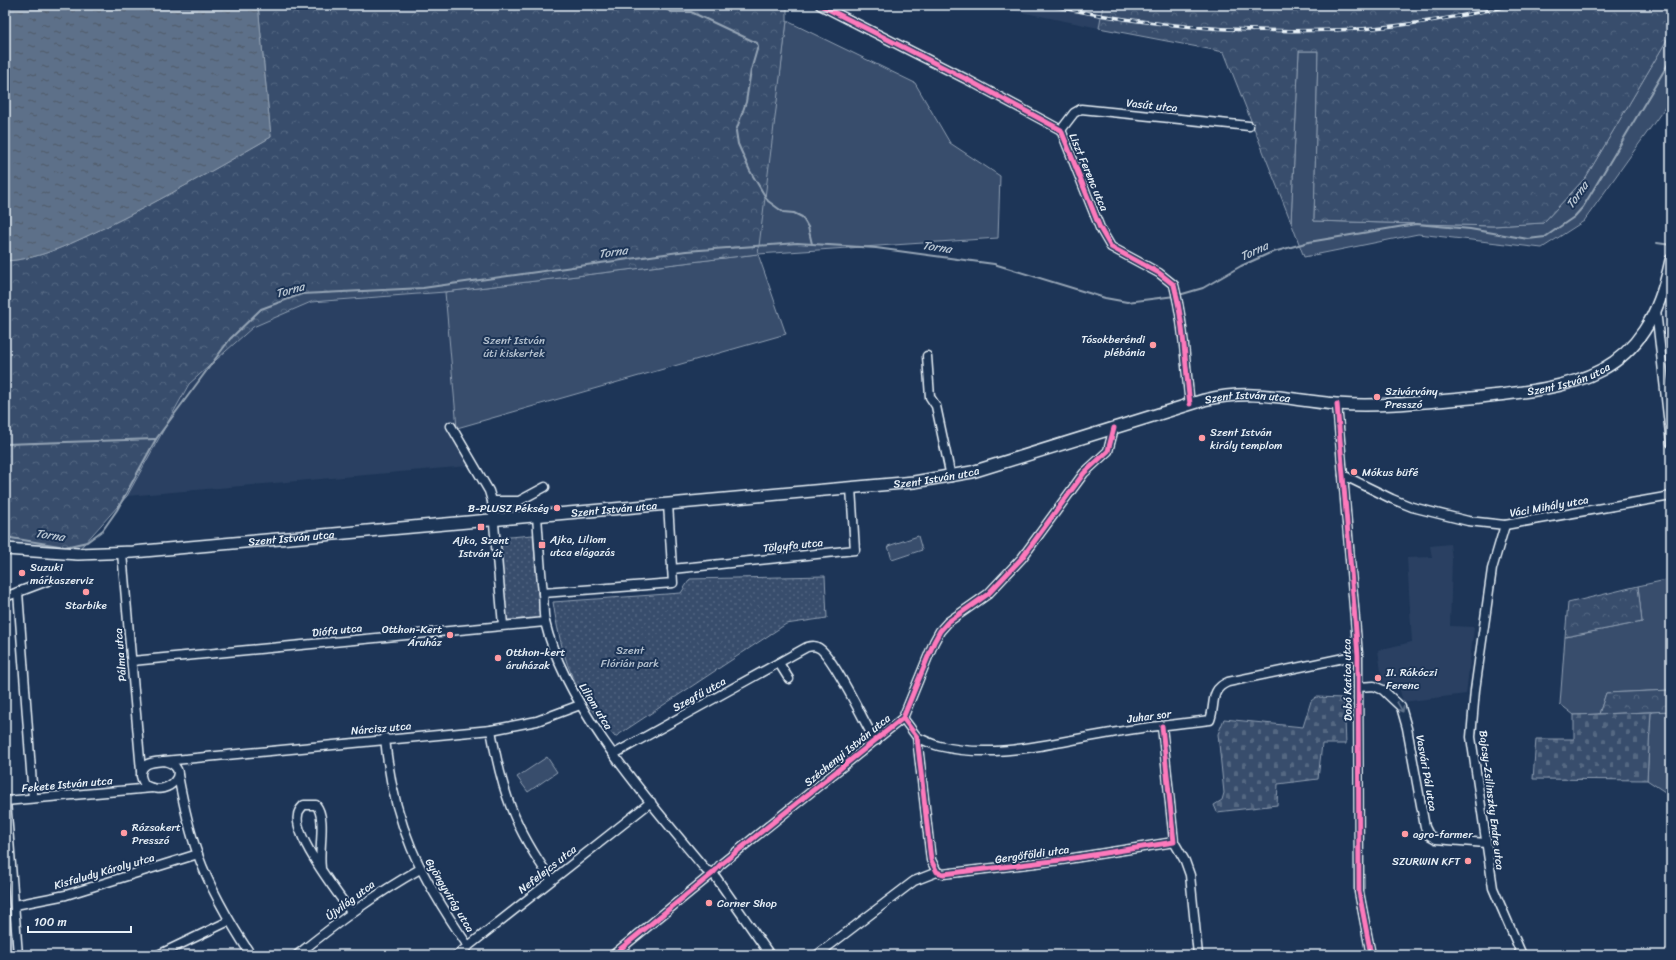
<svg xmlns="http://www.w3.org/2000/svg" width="1676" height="960" font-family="Sriracha,sans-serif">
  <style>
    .built { fill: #2a4162 }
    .green { fill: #374d6c; stroke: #909fb2 }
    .forest { fill: url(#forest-crowns); stroke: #909fb2 }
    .cemetery { fill: url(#cemetery-stones); stroke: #909fb2 }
    .park { fill: url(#park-dots); stroke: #909fb2 }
    .water { fill: url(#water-ripples); stroke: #95a4b5 }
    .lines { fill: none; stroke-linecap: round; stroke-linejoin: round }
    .stream { stroke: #95a4b5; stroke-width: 2 }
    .minor-casing { stroke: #e8f1f8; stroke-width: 11 }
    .secondary-casing { stroke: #e8f1f8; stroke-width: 14 }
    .minor { stroke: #1d3557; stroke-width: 8 }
    .secondary { stroke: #1d3557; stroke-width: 11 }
    .rail-casing { stroke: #e8f1f8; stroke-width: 3.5 }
    .rail { stroke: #1d3557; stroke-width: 2; stroke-dasharray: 6; stroke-linecap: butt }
    .cycleway-casing { stroke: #1d3557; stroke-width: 8 }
    .cycleway { stroke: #fd7abc; stroke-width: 5 }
    .oneway { stroke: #64778f }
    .poi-dot { fill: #ff9aa2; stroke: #1d3557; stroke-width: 1.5 }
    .labels { text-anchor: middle; stroke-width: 4; stroke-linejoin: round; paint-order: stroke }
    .street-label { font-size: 11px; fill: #e8f1f8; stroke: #1d3557 }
    .poi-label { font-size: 11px; fill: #e8f1f8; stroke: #1d3557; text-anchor: start }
    .park-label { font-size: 11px; fill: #b3c0ce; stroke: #1d3557 }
    .water-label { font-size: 12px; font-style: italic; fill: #b7c4d1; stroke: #1d3557 }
  </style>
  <defs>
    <pattern id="forest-crowns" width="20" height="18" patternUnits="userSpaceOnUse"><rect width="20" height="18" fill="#374d6c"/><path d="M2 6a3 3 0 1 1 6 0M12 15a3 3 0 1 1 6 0" fill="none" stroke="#546782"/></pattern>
    <pattern id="cemetery-stones" width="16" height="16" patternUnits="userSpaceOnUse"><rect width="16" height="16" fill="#374d6c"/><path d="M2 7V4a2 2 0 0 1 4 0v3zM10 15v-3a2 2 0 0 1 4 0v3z" fill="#546782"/></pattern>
    <pattern id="park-dots" width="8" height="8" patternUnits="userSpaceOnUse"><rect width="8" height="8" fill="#374d6c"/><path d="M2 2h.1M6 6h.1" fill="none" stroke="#546782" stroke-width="1.8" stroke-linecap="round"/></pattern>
    <pattern id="water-ripples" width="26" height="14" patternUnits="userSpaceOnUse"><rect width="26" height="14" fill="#5d7089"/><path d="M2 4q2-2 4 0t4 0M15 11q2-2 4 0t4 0" fill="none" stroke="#505a66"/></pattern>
  </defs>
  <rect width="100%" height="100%" fill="#1d3557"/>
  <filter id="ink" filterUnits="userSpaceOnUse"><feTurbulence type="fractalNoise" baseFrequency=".025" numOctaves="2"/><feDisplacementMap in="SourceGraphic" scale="8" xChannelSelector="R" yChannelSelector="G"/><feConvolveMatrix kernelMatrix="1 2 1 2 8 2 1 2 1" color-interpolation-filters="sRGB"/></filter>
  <g filter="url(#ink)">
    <g class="built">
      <path d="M986,5h117l-4,23z"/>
      <path d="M445,292l12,136 11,38 -341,30 62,-112 64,-57 58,-25z"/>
      <path d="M1450,544l2,15 -2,67 24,1 -8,67 -63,8 -5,-19 -15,2 -5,-35 34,-8 -5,-84 25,-1 -2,-11z"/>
    </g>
    <g class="green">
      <path d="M787,21l128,62 35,60 50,33 -2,62 -240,16 28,80 -329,94 -12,-136 312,-38z"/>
      <path d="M1671,33v66l-87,122 -42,27 -124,-14 -114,23 -13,-35 8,-171h19l-4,170 179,5 50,-3 43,-46z"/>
      <path d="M918,536l4,14 -30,10 -4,-14z"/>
      <path d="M1671,579v111l-65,3 -7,21 -25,1 -14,-11 5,-67 77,-15 -4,-36z"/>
      <path d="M1671,711v85l-24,-16 4,-68z"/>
      <path d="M547,757l10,15 -29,20 -11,-15z"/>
      <path d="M5,853l8,102h-8z"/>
    </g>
    <g class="forest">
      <path d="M258,5h529v16l-29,233 -313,38 -134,10 -58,25 -64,57 -62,112 -51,57 -71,-5v-287c38,-2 69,-19 103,-35 55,-27 109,-58 163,-89z"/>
      <path d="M1103,5h568v28l-85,144 -43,46 -50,3 -179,-5 4,-170h-19l-8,171 -67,-170 -125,-24z"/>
      <path d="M1638,586l4,36 -77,15 3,-34z"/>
      <path d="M1671,690v21l-72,3 7,-21z"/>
    </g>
    <g class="cemetery">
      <path d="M1316,697l28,1 2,46h-24l-4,35 -40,5 -1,21 -60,7 -3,-7 8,-5 2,-7 -6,-59 6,-15 79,8 8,-26z"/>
      <path d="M1651,712l-4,68 -114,-1 3,-40h38v-24z"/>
    </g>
    <g class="park">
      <path d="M533,535l7,83 -35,2 -7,-82z"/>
      <path d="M825,576l2,42 -41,6 -171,113c-10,-12 -21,-25 -31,-38 -18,-28 -26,-64 -31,-97l128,-9 9,-14z"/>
    </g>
    <path class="water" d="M5,5h253l13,132c-54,31 -108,62 -163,89 -34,16 -65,33 -103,35z"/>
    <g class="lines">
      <g class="stream">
        <path d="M665,5l1,4 5,3h20l66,31 1,3 -7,24 -5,32 -10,29 2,13 12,27 18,30 15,11 11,1 8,4 6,10 4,17"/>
        <path d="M1657,243l14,2"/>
        <path d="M1179,295l24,-7 38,-22 29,-13 39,-11 107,-18 54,5 58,10 17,-2 29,-20 9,-10 88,-148"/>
        <path d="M5,444l151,-5"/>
        <path d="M5,537l60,10 22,-5 16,-12 14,-20 39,-71 74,-100 31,-30 41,-15 121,-6 263,-37 111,-8 79,5 118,16 111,34 22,4 48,-6"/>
      </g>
      <defs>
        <g id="minor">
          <path d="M820,5l148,75 93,50 39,98 11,19 48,26 15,12c10,39 11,79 16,119"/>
          <path d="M1061,130l13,-17 7,-4 168,17"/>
          <path d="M1656,310l15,133"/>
          <path d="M927,356l3,41 6,9 15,71"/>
          <path d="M1337,404l21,251 1,237 12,63"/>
          <path d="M451,426l38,65 3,10 11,124"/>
          <path d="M1343,475l49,24 20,8 56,14 37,4 166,-29"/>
          <path d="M492,501h27l26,-14"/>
          <path d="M537,516c2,26 3,51 6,76 1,10 0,21 2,30 21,87 105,180 161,248l7,3 57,82"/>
          <path d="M1505,525l-13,44 -17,121 -4,47 22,151 29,67"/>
          <path d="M122,553l19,218"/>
          <path d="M672,569l183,-19 -4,-62"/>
          <path d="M18,592l15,206"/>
          <path d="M543,593l130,-10 -5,-79"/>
          <path d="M5,597l45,-17"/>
          <path d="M132,661l413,-39"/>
          <path d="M779,663l10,16"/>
          <path d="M1358,687l16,-1 9,4 18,17 6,21 18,99 4,8 7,4 50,4"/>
          <path d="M903,718l14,19 14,123 6,12 6,2 118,-14 113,-18 -12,-116"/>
          <path d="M491,730c11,62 23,97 60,149"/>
          <path d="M917,737c7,3 14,7 22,9 58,14 115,-4 172,-13 33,-6 66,-9 99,-13 6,-16 -1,-30 18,-38l130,-27"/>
          <path d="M385,738c8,87 35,138 83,208"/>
          <path d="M614,754l193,-107c4,-1 8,-2 12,1 13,7 45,73 54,89l4,3"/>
          <path d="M164,761l327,-31 46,-9 43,-16"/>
          <path d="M164,761c30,7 5,37 -17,25 -4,-2 -5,-6 -6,-10 -1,-14 13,-14 23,-15z"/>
          <path d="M178,775c5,27 11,55 20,80 13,36 32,68 53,100"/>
          <path d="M5,801l147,-13"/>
          <path d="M6,801l12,154"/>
          <path d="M1174,842l11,19 5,14 8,80"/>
          <path d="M321,868c-3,-19 6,-50 -5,-63h-12c-3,3 -6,6 -6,10 -5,21 40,79 53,97"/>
          <path d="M15,905l51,-10 132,-41"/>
          <path d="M158,955l71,-34"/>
          <path d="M297,955c41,-33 77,-60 123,-86"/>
          <path d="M457,955l194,-153"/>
          <path d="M613,955l100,-82 7,-8 183,-147 31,-76 6,-11 8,-9 40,-28 34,-36 62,-85 24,-22 6,-23"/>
          <path d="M817,955l97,-74 23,-9"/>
        </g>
        <g id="secondary">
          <path id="s1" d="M5,549l73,5 55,-2 781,-70 58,-10 232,-72c51,-12 83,0 132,4 45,3 90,-2 135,-6 106,-11 175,-18 200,-138"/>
        </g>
      </defs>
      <use href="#minor" class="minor-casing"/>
      <use href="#secondary" class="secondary-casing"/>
      <use href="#minor" class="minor"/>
      <use href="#secondary" class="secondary"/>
      <defs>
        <path id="rail" d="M1049,5c101,23 207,29 311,24 52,-3 104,-14 156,-24"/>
      </defs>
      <use href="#rail" class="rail-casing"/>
      <use href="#rail" class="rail"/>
      <defs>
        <g id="cycleway">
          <path d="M820,5l148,75 93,50 39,98 11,19 48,26 15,12c10,39 11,79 16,119"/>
          <path d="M1337,404l21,251 1,237 12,63"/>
          <path d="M903,718l14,19 14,123 6,12 6,2 118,-14 113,-18 -12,-116"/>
          <path d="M613,955l100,-82 7,-8 183,-147 31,-76 6,-11 8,-9 40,-28 34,-36 62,-85 24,-22 6,-23"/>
        </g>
      </defs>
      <use href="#cycleway" class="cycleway-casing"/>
      <use href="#cycleway" class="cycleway"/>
    </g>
    <defs><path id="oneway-shaft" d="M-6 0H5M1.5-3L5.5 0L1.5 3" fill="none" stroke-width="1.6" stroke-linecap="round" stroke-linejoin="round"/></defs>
    <use class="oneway" href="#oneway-shaft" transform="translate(1400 707) rotate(60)"/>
  </g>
  <g class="poi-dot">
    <circle cx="1153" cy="345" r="4"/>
    <circle cx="1377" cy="397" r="4"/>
    <circle cx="1202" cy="438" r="4"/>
    <circle cx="1354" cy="472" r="4"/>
    <circle cx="557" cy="508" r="4"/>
    <rect x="477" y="523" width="8" height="8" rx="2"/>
    <rect x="538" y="541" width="8" height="8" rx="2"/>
    <circle cx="22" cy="573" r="4"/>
    <circle cx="86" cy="592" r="4"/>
    <circle cx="450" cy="635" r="4"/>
    <circle cx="498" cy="658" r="4"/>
    <circle cx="1378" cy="678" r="4"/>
    <circle cx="124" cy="833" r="4"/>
    <circle cx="1405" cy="834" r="4"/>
    <circle cx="1468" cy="861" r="4"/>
    <circle cx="709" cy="903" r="4"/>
  </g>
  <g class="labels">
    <g class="street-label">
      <text transform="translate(1152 105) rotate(6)" y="4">Vasút utca</text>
      <text transform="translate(1089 172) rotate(67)" y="4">Liszt Ferenc utca</text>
      <text dy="4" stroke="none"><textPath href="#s1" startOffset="1582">Szent István utca</textPath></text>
      <text dy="4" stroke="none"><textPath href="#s1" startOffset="1258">Szent István utca</textPath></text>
      <text dy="4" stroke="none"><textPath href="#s1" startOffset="935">Szent István utca</textPath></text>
      <text transform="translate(1549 506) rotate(-10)" y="4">Váci Mihály utca</text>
      <text dy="4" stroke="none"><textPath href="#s1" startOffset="611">Szent István utca</textPath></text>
      <text dy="4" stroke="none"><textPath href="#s1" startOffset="287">Szent István utca</textPath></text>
      <text transform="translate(793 545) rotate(-6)" y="4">Tölgyfa utca</text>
      <text transform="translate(337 630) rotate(-6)" y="4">Diófa utca</text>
      <text transform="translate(120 655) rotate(-95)" y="4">Pálma utca</text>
      <text transform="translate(1347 680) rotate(-91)" y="4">Dobó Katica utca</text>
      <text transform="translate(699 694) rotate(-29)" y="4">Szegfű utca</text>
      <text transform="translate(596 706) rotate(58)" y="4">Liliom utca</text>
      <text transform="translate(1149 716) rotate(-7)" y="4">Juhar sor</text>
      <text transform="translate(381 728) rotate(-5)" y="4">Nárcisz utca</text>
      <text transform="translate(847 750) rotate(-39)" y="4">Széchenyi István utca</text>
      <text transform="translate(1427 773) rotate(80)" y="4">Vasvári Pál utca</text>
      <text transform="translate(67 784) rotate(-5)" y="4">Fekete István utca</text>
      <text transform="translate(1492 800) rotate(83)" y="4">Bajcsy-Zsilinszky Endre utca</text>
      <text transform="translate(1032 854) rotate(-8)" y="4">Gergőföldi utca</text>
      <text transform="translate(547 869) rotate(-38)" y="4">Nefelejcs utca</text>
      <text transform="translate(104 871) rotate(-16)" y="4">Kisfaludy Károly utca</text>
      <text transform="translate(450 895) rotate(59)" y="4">Gyöngyvirág utca</text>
      <text transform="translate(350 900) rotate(-37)" y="4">Újvilág utca</text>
    </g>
    <g class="poi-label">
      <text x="1145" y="343" text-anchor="end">Tósokberéndi<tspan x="1145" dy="13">plébánia</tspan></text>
      <text x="1385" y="395">Szivárvány<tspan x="1385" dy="13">Presszó</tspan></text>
      <text x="1210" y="436">Szent István<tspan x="1210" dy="13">király templom</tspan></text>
      <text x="1362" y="476">Mókus büfé</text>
      <text x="549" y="512" text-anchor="end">B-PLUSZ Pékség</text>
      <text x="550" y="543">Ajka, Liliom<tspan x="550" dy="13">utca elágazás</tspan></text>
      <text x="481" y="544" text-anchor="middle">Ajka, Szent<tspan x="481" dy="13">István út</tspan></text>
      <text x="30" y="571">Suzuki<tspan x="30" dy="13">márkaszerviz</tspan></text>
      <text x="86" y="609" text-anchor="middle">Starbike</text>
      <text x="442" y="633" text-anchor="end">Otthon-Kert<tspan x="442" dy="13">Áruház</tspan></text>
      <text x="506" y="656">Otthon-kert<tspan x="506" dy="13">áruházak</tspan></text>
      <text x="1386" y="676">II. Rákóczi<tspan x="1386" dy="13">Ferenc</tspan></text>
      <text x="132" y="831">Rózsakert<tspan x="132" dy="13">Presszó</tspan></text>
      <text x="1413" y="838">agro-farmer</text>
      <text x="1460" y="865" text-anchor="end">SZURWIN KFT</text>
      <text x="717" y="907">Corner Shop</text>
    </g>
    <g class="park-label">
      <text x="514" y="344">Szent István<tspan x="514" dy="13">úti kiskertek</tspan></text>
      <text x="630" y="654">Szent<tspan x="630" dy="13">Flórián park</tspan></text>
    </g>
    <g class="water-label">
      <text transform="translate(1577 195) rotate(-55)" y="4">Torna</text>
      <text transform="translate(937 247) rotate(8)" y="4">Torna</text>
      <text transform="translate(1254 251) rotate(-25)" y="4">Torna</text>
      <text transform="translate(613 252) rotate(-8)" y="4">Torna</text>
      <text transform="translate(290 290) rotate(-16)" y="4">Torna</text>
      <text transform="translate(50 535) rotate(8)" y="4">Torna</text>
    </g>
  </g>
  <rect width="1676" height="960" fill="none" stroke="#1d3557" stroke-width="20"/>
  <rect x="10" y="10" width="1656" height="940" fill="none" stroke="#e8f1f8" stroke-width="1.5" filter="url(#ink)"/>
  <path d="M28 926v6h103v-6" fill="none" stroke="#e8f1f8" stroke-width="2"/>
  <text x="34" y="926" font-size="12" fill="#e8f1f8" stroke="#1d3557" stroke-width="3" paint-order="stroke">100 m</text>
</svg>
